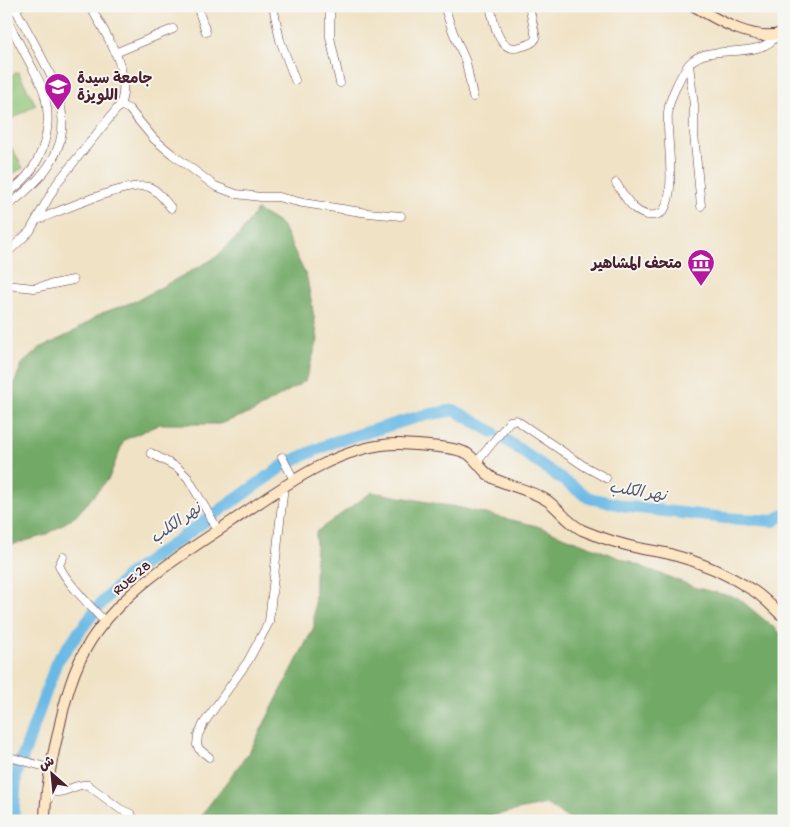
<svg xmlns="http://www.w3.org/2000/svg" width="790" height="827" font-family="'Gochi Hand','Playpen Sans Arabic',sans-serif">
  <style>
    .green { fill: #8ec374; stroke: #6c7150 }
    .forest { fill: #72a966; stroke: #5e6448 }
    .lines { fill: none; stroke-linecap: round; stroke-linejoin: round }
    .river { stroke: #6bb9e5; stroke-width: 12 }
    .street-casing { stroke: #633c42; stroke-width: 9 }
    .secondary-casing { stroke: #633c42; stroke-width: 12 }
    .street { stroke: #fff; stroke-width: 8 }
    .secondary { stroke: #fce6c4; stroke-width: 10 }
    .labels { text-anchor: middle; stroke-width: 4; stroke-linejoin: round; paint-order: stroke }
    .poi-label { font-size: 15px; font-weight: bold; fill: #4a1f2b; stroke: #f6f6f2; text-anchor: start }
    .street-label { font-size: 15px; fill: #4a1f2b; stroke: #f6f6f2 }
    .water-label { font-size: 16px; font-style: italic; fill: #56556c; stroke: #f6f6f2 }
  </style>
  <rect width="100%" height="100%" fill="#f6f6f2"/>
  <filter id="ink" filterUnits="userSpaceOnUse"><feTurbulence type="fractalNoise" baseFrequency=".02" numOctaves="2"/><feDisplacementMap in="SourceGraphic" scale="10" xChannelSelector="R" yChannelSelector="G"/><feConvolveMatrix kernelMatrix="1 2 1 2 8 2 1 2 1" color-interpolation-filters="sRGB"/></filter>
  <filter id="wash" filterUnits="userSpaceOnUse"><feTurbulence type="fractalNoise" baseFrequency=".0096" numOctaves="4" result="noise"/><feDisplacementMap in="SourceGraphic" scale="20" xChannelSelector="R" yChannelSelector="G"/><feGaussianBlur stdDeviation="1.12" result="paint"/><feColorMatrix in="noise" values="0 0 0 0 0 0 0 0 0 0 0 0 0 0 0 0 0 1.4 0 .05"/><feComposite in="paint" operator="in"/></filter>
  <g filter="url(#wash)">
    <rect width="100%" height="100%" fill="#f0e2c5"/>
    <g class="green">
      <path d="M18,72l18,33 -30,17v-44z"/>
      <path d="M6,138l17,30 -17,9z"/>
    </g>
    <g class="forest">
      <path d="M257,210l25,15 25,53 11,62 -13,41 -52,31 -34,12h-59l-36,16 -15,38 -33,38 -30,19 -35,10 -5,-13v-138l6,-5 10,-25 18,-16 30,-14 32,-21 34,-12 79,-43 24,-23z"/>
      <path d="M372,492l89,16 76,18 160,62 41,10 46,38v185h-212l-26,-17 -60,13 -7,4h-282l53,-70 64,-124 2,-95z"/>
    </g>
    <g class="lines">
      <g class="river">
        <path d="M503,438l86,60 41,9 95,11 49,3 10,-7"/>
        <path d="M13,821l3,-45 41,-115 41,-54 28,-30 161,-114 47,-21 87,-26 33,-6 39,22"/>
      </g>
    </g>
  </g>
  <g filter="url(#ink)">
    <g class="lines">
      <defs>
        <g id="street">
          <path d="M197,6l9,26"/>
          <path d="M273,6l7,34 15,40"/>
          <path d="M330,6v31l10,46"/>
          <path d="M444,6l9,26 13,30 7,35"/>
          <path d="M490,6c4,16 8,48 30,41 7,-2 13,-3 16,-9l-7,-32"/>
          <path d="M6,10h10"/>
          <path d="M6,18c9,17 18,34 27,51 4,8 9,16 11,24 11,38 -4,80 -38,101"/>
          <path d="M115,53l58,-24"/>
          <path d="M689,65l5,40v29l7,72"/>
          <path d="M120,105l9,4 25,30 18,15 43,32 21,8 25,3h17l25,6 65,10 33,3"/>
          <path d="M616,183c9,14 19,35 39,32 3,-1 7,-1 9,-5 13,-19 2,-74 4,-98 1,-13 14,-40 22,-49 19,-21 70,-1 88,-29"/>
          <path d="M6,207c92,-67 54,-116 10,-197l4,-4"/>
          <path d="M37,220c23,-9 90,-39 112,-33 9,3 16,14 22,21"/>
          <path d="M6,254l24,-23 27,-48 63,-78c13,-33 -14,-70 -30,-99"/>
          <path d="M6,285l28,3 39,-8"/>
          <path d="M151,453l27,15 10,10 30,52"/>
          <path d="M282,457l12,23"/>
          <path d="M477,462l33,-41 6,-1 68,46 22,12"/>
          <path d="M63,557l-4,8c5,15 34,44 46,57"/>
          <path d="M6,756l43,12"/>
          <path d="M209,757l-10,-8 -2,-4 1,-10 6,-12 44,-62 21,-39 15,-137"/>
          <path d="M46,790c19,7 27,-7 42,-5l32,24 11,5 3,7"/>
        </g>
        <g id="secondary">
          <path d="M694,6c23,14 63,38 90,26"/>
          <path d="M45,821c0,-30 6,-59 13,-88 7,-33 15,-65 33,-93 34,-51 90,-85 140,-118 47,-32 109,-79 169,-78 16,1 56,2 68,10 11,8 16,21 29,26 16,7 36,11 51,21 12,9 20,22 34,29 19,8 41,15 61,19 10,2 20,3 30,6 28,7 56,20 81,36 9,6 18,15 26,23l4,1"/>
        </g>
      </defs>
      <use href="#street" class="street-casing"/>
      <use href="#secondary" class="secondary-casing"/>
      <use href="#street" class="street"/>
      <use href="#secondary" class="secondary"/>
    </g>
  </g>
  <defs>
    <symbol id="university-pin" viewBox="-11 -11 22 30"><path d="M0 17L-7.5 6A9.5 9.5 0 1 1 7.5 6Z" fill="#b5179e" stroke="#f6f6f2"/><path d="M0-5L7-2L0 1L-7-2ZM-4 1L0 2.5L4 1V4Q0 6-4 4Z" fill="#fff"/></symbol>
    <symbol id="museum-pin" viewBox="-11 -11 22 30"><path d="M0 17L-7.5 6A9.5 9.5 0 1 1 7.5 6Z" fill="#b5179e" stroke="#f6f6f2"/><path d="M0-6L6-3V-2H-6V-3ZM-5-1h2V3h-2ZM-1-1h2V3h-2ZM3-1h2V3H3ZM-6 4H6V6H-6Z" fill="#fff"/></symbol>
  </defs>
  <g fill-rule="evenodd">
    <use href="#university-pin" x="42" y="71" width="32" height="43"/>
    <use href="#museum-pin" x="685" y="247" width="32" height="43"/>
  </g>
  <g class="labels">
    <g class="poi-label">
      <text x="77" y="83">جامعة سيدة<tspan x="77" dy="17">اللويزة</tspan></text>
      <text x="682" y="268" text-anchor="end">متحف المشاهير</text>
    </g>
    <g class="street-label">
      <text transform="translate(131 577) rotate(-40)" y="5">RUE 28</text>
    </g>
    <g class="water-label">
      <text transform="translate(638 490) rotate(9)" y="6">نهر الكلب</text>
      <text transform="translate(175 522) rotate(-35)" y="6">نهر الكلب</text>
    </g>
  </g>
  <rect width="790" height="827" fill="none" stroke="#f6f6f2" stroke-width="25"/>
  <g transform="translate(52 774) rotate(333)" stroke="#f6f6f2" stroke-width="4" paint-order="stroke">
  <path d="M0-4L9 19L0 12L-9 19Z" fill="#4a1f2b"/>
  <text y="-8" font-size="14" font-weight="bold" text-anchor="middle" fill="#4a1f2b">ش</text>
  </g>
</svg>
